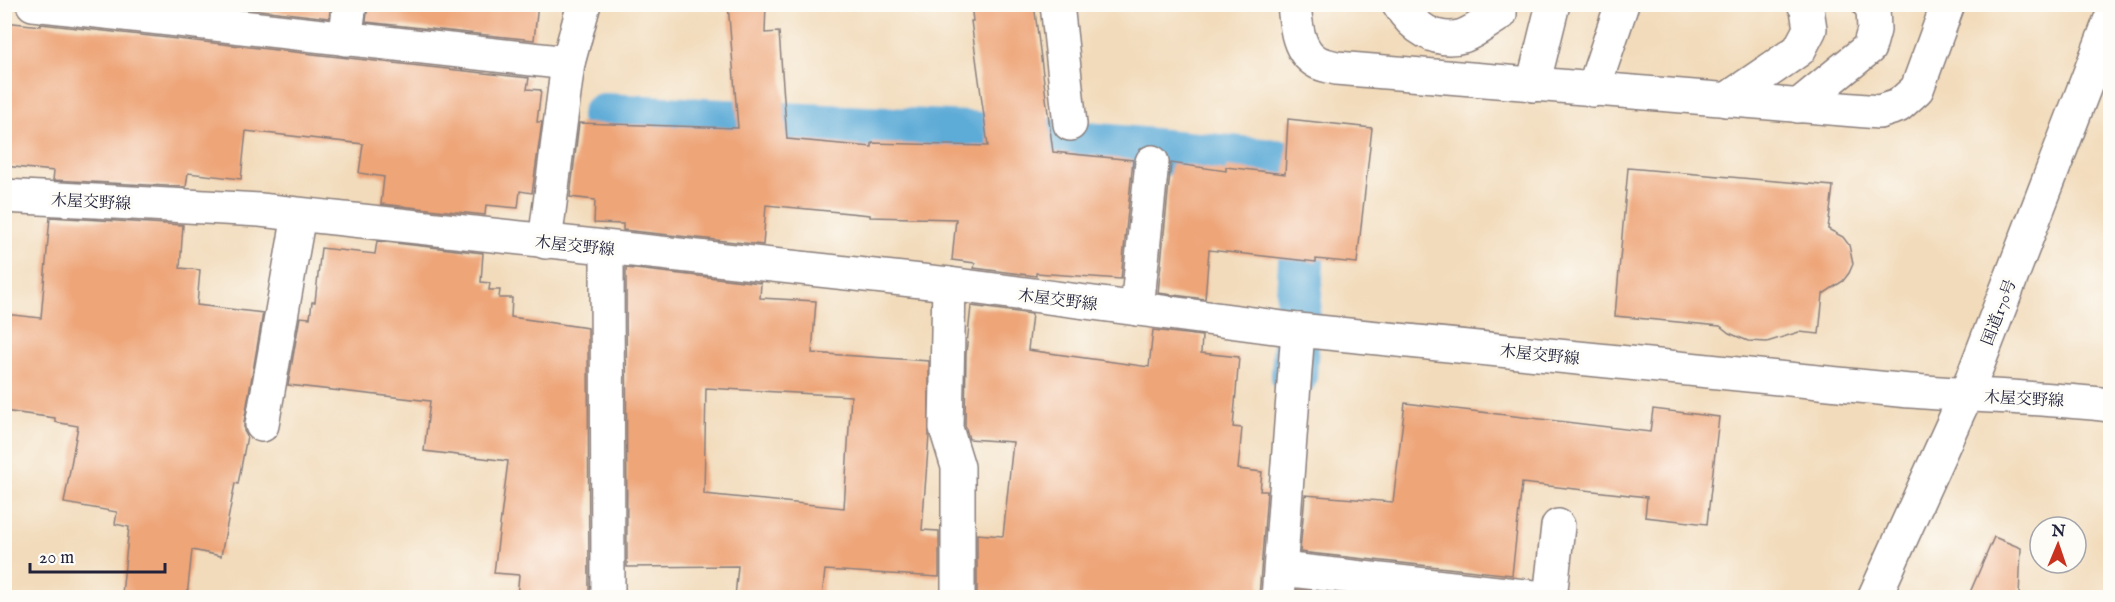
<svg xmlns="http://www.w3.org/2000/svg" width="2115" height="602" viewBox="0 0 2115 602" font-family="'IM FELL English','Noto Serif JP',serif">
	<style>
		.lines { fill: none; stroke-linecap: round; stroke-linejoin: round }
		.canal { stroke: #5dabd7; stroke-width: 46 }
		.building { fill: #eea578; fill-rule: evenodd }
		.minor-casing { stroke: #8a7e7b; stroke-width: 36 }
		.major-casing { stroke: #8a7e7b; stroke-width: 36 }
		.highway-casing { stroke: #8a7e7b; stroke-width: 36 }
		.minor { stroke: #fff; stroke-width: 33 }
		.major { stroke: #fff; stroke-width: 33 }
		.highway { stroke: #fff; stroke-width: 33 }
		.labels { text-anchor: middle; stroke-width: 6; stroke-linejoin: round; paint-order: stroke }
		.street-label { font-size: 16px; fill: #22223b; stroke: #fdfcf7 }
	</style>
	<rect width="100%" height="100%" fill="#fdfcf7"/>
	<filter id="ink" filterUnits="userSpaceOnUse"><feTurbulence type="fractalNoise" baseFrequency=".0167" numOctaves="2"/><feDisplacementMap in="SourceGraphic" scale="12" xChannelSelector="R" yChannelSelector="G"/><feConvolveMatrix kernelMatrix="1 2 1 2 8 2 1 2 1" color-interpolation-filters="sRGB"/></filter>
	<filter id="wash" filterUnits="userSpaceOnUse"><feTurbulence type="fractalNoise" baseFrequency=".008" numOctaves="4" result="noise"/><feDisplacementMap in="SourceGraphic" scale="24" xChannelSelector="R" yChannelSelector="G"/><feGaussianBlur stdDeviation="1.35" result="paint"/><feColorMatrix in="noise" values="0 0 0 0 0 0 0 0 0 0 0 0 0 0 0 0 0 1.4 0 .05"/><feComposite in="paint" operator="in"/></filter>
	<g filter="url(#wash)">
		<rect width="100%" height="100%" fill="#f2dbbb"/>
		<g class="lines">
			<!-- canal -->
			<polyline class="canal" points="604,116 968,134 1307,165 1294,376"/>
		</g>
		<g id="blocks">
			<!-- building -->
			<g class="building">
				<polygon points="209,4 331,4 329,18"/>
				<polygon points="368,4 538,4 534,40 366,22"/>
				<polygon points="728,4 766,4 765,33 779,32 787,139 872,147 872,143 988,146 971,21 973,21 971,4 1034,4 1053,152 1133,160 1121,279 1036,273 1036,276 974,268 975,263 952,260 956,219 870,217 870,215 766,205 763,245 623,230 623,224 594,223 595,200 570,197 579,123 738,128"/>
				<polygon points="4,22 41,26 41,24 529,78 527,89 541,90 537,122 542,122 532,193 520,191 518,208 486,205 485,215 381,204 384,177 359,173 363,144 246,131 241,179 188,173 186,187 53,180 54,171 4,166"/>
				<polygon points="1288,119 1372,128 1357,263 1316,259 1316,262 1209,250 1205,299 1158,293 1171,163 1226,171 1226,167 1285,174"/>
				<polygon points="1628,168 1833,186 1828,229 1843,237 1849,245 1853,264 1849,273 1843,281 1823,294 1819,334 1799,332 1767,342 1748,341 1729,333 1720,326 1615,316"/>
				<polygon points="50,217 183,225 180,268 200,270 197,305 263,313 244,422 244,431 247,436 238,484 235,483 221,556 192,550 187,597 159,597 122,594 129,527 115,524 117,512 64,503 78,426 55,422 55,418 4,411 4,314 41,318"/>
				<polygon points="377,241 483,253 481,282 490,283 489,290 500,290 499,298 512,298 511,317 588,328 589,597 517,597 519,575 494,573 508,461 424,451 430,401 288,385 300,317 310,318 312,302 315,302 321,248 375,254"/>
				<path d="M626,268L761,283L760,298L816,301L812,353L929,361V435L922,530L939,531V577L825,570L822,597H735L738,566L627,567ZM706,388L851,396L844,508L704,494Z"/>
				<polygon points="971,306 1032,314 1028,350 1149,367 1153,330 1202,336 1201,353 1239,357 1233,427 1242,428 1238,469 1262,472 1260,491 1267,491 1259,597 977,597 977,534 1003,536 1013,442 969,439 965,425 966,354"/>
				<polygon points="1405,403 1650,432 1653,409 1719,417 1707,524 1645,517 1647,497 1522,483 1512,575 1300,552 1305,495 1393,502"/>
				<polygon points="1994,537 2021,548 2019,597 1968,597"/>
				<polygon points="1297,590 1368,597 1297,597"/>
			</g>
		</g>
	</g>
	<g filter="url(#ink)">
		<use href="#blocks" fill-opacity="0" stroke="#8a7e7b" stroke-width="1.5"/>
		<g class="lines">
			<defs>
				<g id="minor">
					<polyline points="33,4 568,63"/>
					<polyline points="1057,4 1070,124"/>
					<path d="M1294,4C1296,24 1297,51 1317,62C1322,65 1330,66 1336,68L1879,112L1898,106L1917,89L1948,4"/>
					<path d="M1399,4C1412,27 1436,44 1463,36C1475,32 1488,21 1500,14L1499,4"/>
					<polyline points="345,39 350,4"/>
					<polyline points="1533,85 1553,4"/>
					<polyline points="1593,90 1622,4"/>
					<polyline points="1726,100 1799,50 1810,29 1807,9 1804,4"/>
					<polyline points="1798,106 1869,48 1874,30 1873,8 1869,4"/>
					<polyline points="545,242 568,63 584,4"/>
					<polyline points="607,248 608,598"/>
					<polyline points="949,284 946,428 958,467 958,598"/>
					<polyline points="1137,309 1152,162"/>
					<polyline points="262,425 299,215"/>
					<polyline points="1281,569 1544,598"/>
					<polyline points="1278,598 1298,330"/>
					<polyline points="1550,598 1558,526"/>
				</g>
				<path id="major" d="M4,196L260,210L949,284L1298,330L1899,390C1969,396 2040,397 2110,405"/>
				<polyline id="highway" points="1874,598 1966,395 2110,21"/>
			</defs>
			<!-- minor casing -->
			<use href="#minor" class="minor-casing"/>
			<!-- major casing -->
			<use href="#major" class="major-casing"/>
			<!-- highway casing -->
			<use href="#highway" class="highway-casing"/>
			<!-- minor -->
			<use href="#minor" class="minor"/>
			<!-- major -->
			<use href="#major" class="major"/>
			<!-- highway -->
			<use href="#highway" class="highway"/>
		</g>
	</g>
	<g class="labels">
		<!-- street labels -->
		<g class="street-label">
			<text transform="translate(91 201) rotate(3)" y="6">木屋交野線</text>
			<text transform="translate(575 245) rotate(6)" y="6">木屋交野線</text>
			<text transform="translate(1058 299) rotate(7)" y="6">木屋交野線</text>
			<text transform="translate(1998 312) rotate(-69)" y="6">国道170号</text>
			<text transform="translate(1540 354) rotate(6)" y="6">木屋交野線</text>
			<text transform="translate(2024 398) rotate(3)" y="6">木屋交野線</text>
		</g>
	</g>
	<!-- margin -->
	<rect width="2115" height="602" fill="none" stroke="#fdfcf7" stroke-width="24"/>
	<!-- north arrow -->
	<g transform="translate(2058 545) rotate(2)"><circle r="28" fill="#fdfcf7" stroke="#a5a5ac" stroke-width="1.5"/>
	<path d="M0-4.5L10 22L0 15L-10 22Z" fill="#c8321e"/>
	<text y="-9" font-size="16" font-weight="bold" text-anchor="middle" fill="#22223b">N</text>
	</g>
	<!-- scale -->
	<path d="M30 563v9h135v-9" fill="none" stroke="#22223b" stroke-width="3"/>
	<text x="39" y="563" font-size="18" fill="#22223b" stroke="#fdfcf7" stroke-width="4.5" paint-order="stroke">20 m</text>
</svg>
